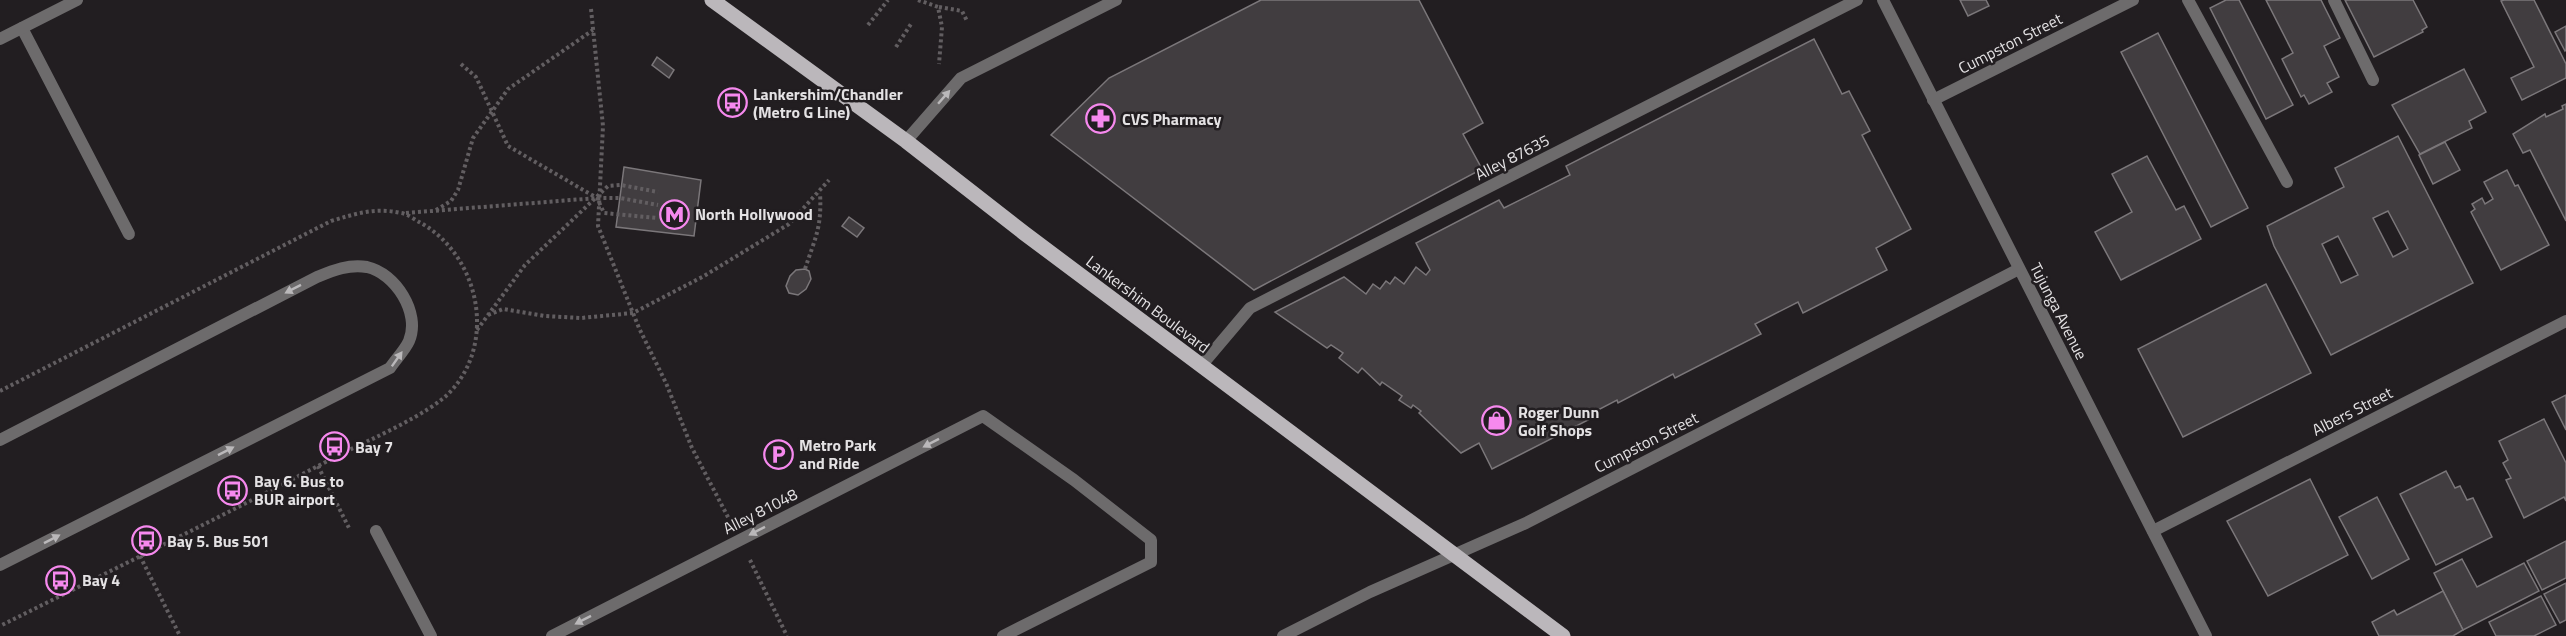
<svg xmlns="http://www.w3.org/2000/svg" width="2566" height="636" viewBox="0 0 2566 636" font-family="'Titillium Web',sans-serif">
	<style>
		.building { fill: #413d40; stroke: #7b777a; stroke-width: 1.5; fill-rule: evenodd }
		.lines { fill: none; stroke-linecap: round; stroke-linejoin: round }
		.path { stroke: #625e61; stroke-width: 4; stroke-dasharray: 3 3; stroke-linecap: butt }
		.service { stroke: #6d6b6c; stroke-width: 12 }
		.minor { stroke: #6d6b6c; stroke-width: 12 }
		.tertiary { stroke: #6d6b6c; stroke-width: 12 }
		.primary { stroke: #bbb7bb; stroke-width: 15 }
		.oneway { fill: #bab8ba }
		.labels { text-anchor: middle; stroke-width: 5; stroke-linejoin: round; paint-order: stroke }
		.street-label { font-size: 16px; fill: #e4e2e4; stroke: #221e21 }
		.poi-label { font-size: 16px; font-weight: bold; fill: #e4e2e4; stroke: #221e21; text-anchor: start }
	</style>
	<rect width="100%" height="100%" fill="#221e21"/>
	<!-- building -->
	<g class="building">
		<polygon points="1261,0 1419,0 1483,123 1463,134 1482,169 1254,290 1051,135 1109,78"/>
		<polygon points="1960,0 1986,0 1989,6 1968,16"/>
		<polygon points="2226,0 2239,0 2293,105 2266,119 2210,8"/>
		<polygon points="2266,0 2321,0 2340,38 2324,46 2339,77 2327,83 2332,92 2309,104 2304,95 2301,97 2282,59 2293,53"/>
		<polygon points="2345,0 2413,0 2427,27 2422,30 2423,32 2374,57"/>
		<polygon points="2504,0 2534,0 2566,64 2566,78 2522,100 2511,78 2534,67 2501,1"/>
		<polygon points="2566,26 2566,50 2565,51 2555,32"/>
		<polygon points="2158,33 2248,208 2211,227 2121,52"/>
		<polygon points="1814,39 1842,94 1849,91 1870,131 1862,135 1911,229 1876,248 1887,270 1803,313 1798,302 1755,324 1761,334 1675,378 1673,374 1618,403 1617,400 1594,412 1596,416 1492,469 1479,443 1461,453 1419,413 1421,411 1413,405 1411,408 1399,400 1402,396 1382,382 1380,385 1362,368 1358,373 1339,358 1343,353 1331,345 1327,348 1275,312 1344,277 1366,294 1373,284 1380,289 1386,281 1390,284 1395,277 1404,284 1416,267 1426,275 1430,270 1416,243 1499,200 1504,208 1570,175 1566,166"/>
		<polygon points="657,57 674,70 669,78 652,65"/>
		<polygon points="2464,69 2486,112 2469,121 2472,128 2420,154 2392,105"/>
		<polygon points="2566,104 2566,221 2530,150 2523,153 2513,134 2545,114 2546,117 2563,109 2562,106"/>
		<path d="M2398,136L2473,283L2331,355L2274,246L2267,226L2344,187L2335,168ZM2388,211L2408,249L2393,257L2373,218ZM2338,236L2358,275L2341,283L2322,244Z"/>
		<polygon points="2445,142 2460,170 2433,184 2419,155"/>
		<polygon points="2147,156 2176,210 2184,206 2201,239 2121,280 2095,232 2132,212 2112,174"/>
		<polygon points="624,167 701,180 694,236 616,227"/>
		<polygon points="2507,170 2515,186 2518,185 2549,245 2501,270 2471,212 2475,209 2472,204 2482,198 2485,204 2493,199 2484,182"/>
		<polygon points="849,217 864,228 857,237 842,226"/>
		<polygon points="805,269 809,271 811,279 806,289 798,295 789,293 786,286 790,276 796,270"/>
		<polygon points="2266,284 2311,373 2183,437 2138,349"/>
		<polygon points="2566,395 2566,430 2552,402"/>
		<polygon points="2544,419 2566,463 2566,501 2564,497 2524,518 2506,480 2511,478 2503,463 2508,460 2499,441"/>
		<polygon points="2446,471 2455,488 2460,486 2467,500 2473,498 2492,537 2436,565 2400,494"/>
		<polygon points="2310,479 2348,555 2268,596 2227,521"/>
		<polygon points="2377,497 2409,559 2372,579 2339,517"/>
		<polygon points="2566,541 2566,578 2542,590 2527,561"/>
		<polygon points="2462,559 2477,587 2524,563 2539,591 2463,630 2434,573"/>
		<polygon points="2566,583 2566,620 2560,623 2544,594"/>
		<polygon points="2443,591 2463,630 2453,636 2379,636 2372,622 2394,610 2397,615"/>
		<polygon points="2541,596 2556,625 2534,636 2496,636 2489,622"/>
	</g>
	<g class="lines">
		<!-- path -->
		<g class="path">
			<polyline points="918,0 938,7 942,27 939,64"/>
			<polyline points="939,7 962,11 967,21"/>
			<polyline points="591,9 603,126 598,226 639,328 666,383 692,448 729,519"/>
			<polyline points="868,25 888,0"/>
			<polyline points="896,47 911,24"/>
			<polyline points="461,64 476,77 508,146 597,198 604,213 657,218"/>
			<polyline points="436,210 451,201 458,190 473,138 508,89 593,30"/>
			<polyline points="406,213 597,198 620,198 658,205"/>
			<path d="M805,269C815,238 822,228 820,193"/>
			<polyline points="488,315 503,309 545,316 581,318 633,313 704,276 789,224 829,180"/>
			<polyline points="477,330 525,265 608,186 621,185 658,192"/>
			<path d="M0,391L331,221C355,214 375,207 401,213C408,214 415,220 421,223C479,256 497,341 451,391C430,414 367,441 337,456C225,515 112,570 0,626"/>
			<polyline points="318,466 350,530"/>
			<polyline points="140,556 180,636"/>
			<polyline points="750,560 787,636"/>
		</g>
		<!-- service -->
		<g class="service">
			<polyline points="2188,0 2287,182"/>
			<polyline points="2334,0 2373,80"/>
			<polyline points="22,28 129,234"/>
			<polyline points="1201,366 1250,308 1857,0"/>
			<path d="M0,440L317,277C334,270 349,264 367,267C395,273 421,313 409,341C405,350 396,359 390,368L0,565"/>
			<polyline points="376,531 431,636"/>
			<polyline points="552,636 983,416 1074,480 1151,540 1151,562 1003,636"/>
		</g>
		<!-- minor -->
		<g class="minor">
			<polyline points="1933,100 2133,0"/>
			<polyline points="2153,531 2566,321"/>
			<polyline points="1283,636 1370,592 1526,523 2019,269"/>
		</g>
		<!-- tertiary -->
		<g class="tertiary">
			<polyline points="1883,0 2206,636"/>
			<polyline points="0,39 77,0"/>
			<polyline points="906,141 961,78 1116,0"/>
		</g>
		<!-- primary -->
		<polyline class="primary" points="712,0 906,141 1024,233 1563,636"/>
	</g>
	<!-- one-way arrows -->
	<defs><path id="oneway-solid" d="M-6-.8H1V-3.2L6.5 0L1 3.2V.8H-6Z" transform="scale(1.5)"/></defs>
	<g class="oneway">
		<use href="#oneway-solid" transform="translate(944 97) rotate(-49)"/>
		<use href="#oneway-solid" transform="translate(293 289) rotate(153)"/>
		<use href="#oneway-solid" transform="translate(397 359) rotate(-55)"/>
		<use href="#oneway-solid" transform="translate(931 443) rotate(153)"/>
		<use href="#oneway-solid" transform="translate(226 451) rotate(-27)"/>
		<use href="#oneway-solid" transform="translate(757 531) rotate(153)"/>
		<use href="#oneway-solid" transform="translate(52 539) rotate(-27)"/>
		<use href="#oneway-solid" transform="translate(583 620) rotate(153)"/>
	</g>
	<!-- icons -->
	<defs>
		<symbol id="bus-ring" viewBox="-11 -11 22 22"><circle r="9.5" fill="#221e21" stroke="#f689ee" stroke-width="1.5"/><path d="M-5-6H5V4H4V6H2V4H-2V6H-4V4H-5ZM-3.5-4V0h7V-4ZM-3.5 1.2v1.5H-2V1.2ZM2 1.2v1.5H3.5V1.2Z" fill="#f689ee"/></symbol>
		<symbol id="pharmacy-ring" viewBox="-11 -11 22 22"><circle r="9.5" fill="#221e21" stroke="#f689ee" stroke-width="1.5"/><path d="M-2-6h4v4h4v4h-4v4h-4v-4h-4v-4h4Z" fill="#f689ee"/></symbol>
		<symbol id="metro-ring" viewBox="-11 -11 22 22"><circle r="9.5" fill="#221e21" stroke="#f689ee" stroke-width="1.5"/><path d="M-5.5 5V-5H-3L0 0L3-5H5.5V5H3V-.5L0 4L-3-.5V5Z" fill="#f689ee"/></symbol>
		<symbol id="shop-ring" viewBox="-11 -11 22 22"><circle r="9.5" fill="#221e21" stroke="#f689ee" stroke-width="1.5"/><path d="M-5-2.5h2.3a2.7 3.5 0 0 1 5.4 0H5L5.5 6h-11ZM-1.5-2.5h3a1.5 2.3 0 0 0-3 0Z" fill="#f689ee"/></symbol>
		<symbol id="parking-ring" viewBox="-11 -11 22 22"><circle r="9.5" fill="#221e21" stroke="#f689ee" stroke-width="1.5"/><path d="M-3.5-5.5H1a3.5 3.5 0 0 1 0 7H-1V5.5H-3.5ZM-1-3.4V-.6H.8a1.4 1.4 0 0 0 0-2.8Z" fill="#f689ee"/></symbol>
	</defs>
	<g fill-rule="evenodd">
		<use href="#bus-ring" x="716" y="86" width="33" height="33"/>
		<use href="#pharmacy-ring" x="1084" y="102" width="33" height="33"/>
		<use href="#metro-ring" x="658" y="198" width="33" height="33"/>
		<use href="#shop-ring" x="1480" y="404" width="33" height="33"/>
		<use href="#bus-ring" x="318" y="430" width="33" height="33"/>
		<use href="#parking-ring" x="762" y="438" width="33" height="33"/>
		<use href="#bus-ring" x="216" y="474" width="33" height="33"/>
		<use href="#bus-ring" x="130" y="524" width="33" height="33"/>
		<use href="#bus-ring" x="44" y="564" width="33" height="33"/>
	</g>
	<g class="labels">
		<!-- street labels -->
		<g class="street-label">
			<text transform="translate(2010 43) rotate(-27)" y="6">Cumpston Street</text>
			<text transform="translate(1512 157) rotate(-27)" y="6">Alley 87635</text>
			<text transform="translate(1148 304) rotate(37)" y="6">Lankershim Boulevard</text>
			<text transform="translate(2059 311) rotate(63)" y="6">Tujunga Avenue</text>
			<text transform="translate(2352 411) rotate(-27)" y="6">Albers Street</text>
			<text transform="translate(1646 442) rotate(-27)" y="6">Cumpston Street</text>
			<text transform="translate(760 511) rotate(-27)" y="6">Alley 81048</text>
		</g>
		<!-- poi labels -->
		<g class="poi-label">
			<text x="753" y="100">Lankershim/Chandler<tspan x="753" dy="18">(Metro G Line)</tspan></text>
			<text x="1122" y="125">CVS Pharmacy</text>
			<text x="695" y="220">North Hollywood</text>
			<text x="1518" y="418">Roger Dunn<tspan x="1518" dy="18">Golf Shops</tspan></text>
			<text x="799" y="451">Metro Park<tspan x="799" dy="18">and Ride</tspan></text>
			<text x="355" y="453">Bay 7</text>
			<text x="254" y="487">Bay 6. Bus to<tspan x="254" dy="18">BUR airport</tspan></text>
			<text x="167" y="547">Bay 5. Bus 501</text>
			<text x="82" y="586">Bay 4</text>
		</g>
	</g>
</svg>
